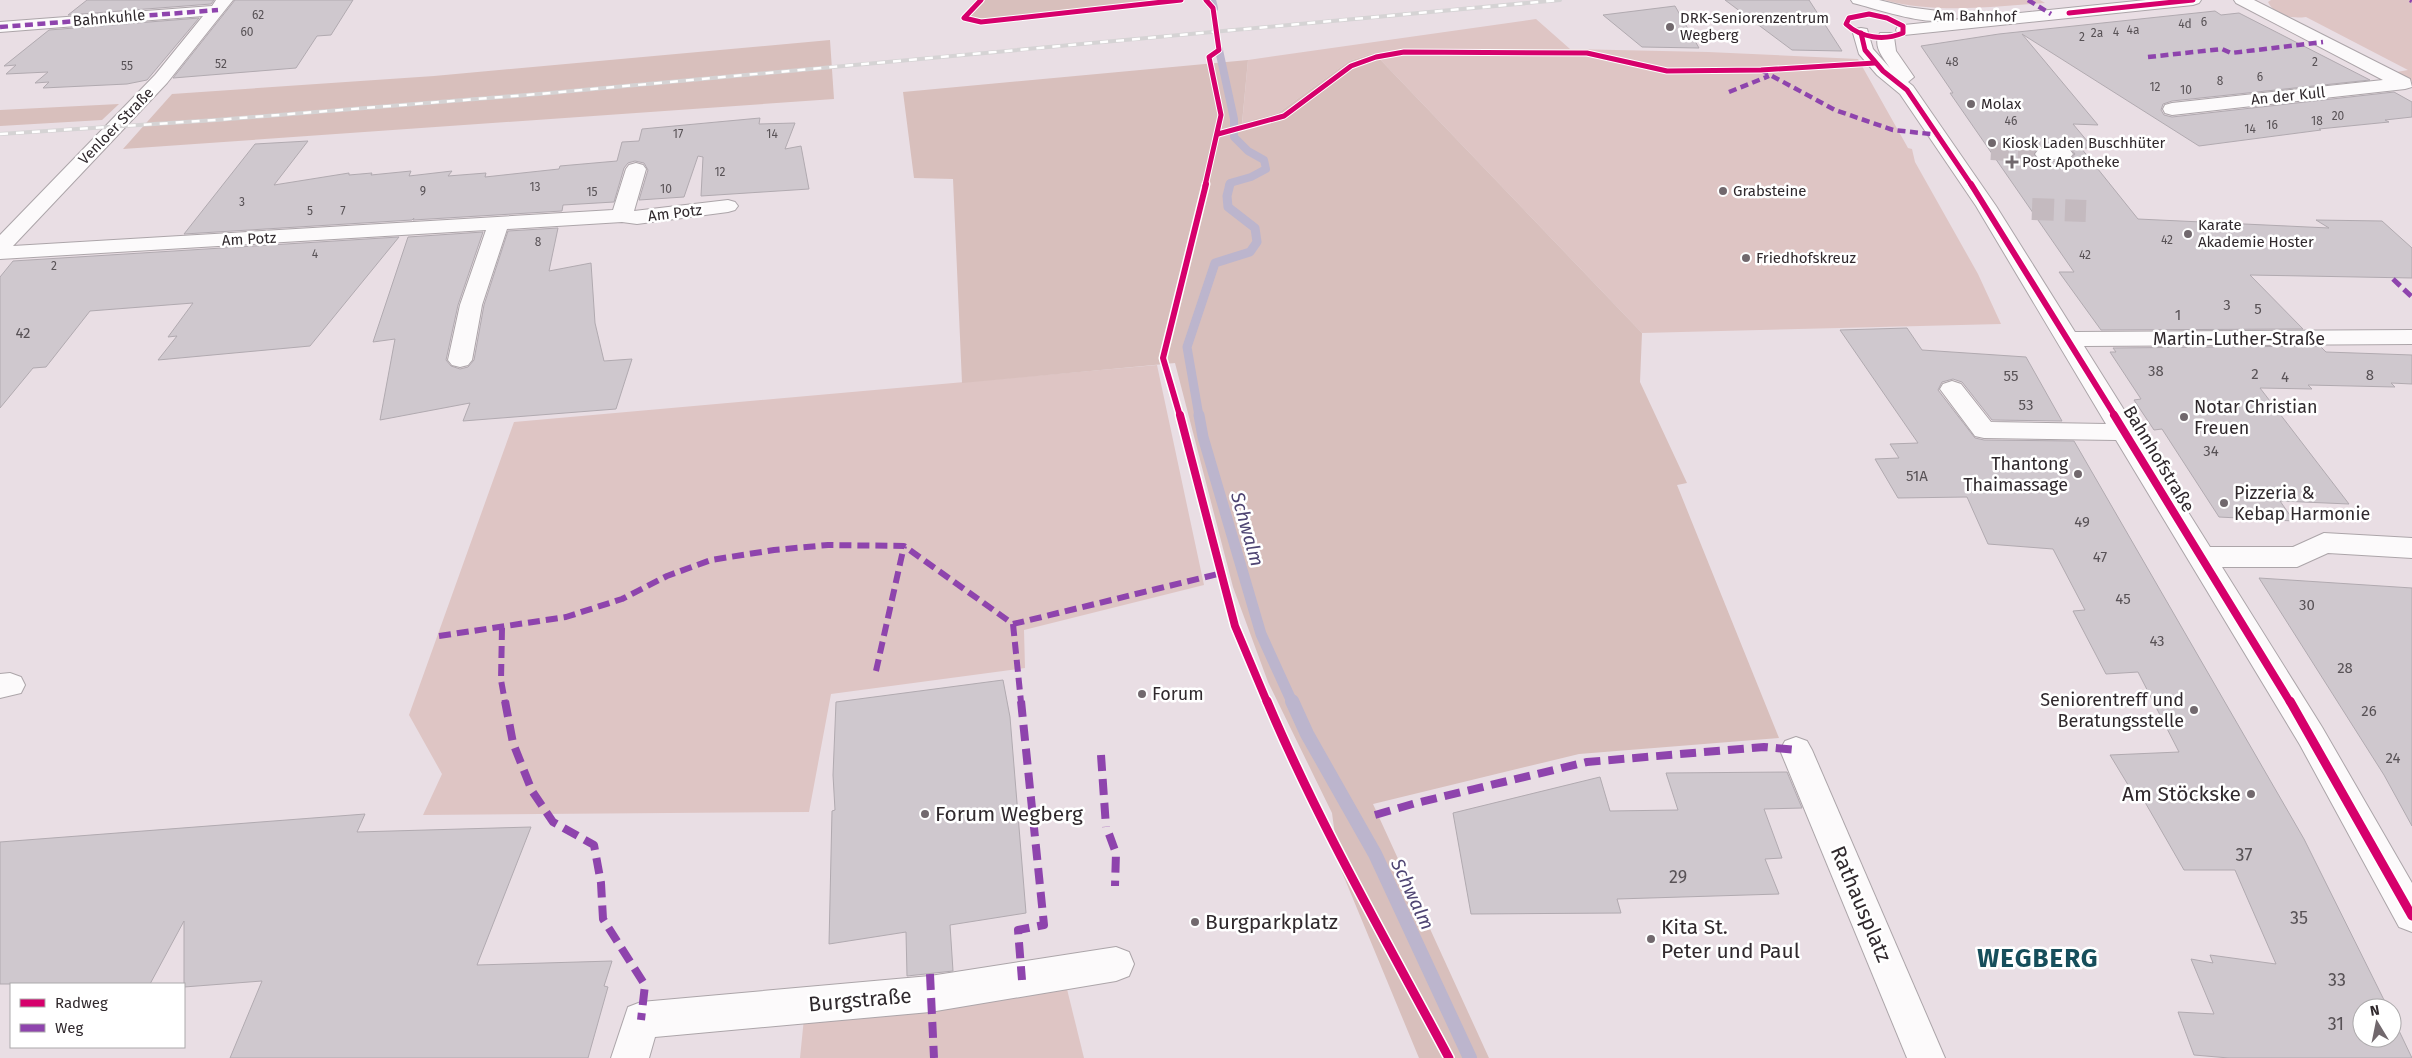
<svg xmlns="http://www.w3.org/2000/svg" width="2412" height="1058" viewBox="0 0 2412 1058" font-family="'Fira Sans',sans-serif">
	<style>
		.green { fill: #dec5c4 }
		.forest { fill: #d8bfbc }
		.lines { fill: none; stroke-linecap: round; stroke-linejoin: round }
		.stream-far3 { stroke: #bcb5cd; stroke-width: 8 }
		.stream-far2 { stroke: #bcb5cd; stroke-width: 9 }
		.stream-far1 { stroke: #bcb5cd; stroke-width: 11 }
		.stream { stroke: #bcb5cd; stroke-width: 14 }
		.building { fill: #cfc8ce; stroke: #b1aab0; fill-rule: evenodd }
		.minor-tunnel-far1 { stroke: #c4babf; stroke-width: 18; stroke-dasharray: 18 9; stroke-linecap: butt }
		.minor-tunnel { stroke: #c4babf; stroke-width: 22; stroke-dasharray: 22 11; stroke-linecap: butt }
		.minor-casing { stroke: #aca5a9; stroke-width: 2 }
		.minor { fill: #fcfafb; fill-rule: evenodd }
		.rail-casing { stroke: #d5d3d4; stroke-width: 4 }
		.rail { stroke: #fff; stroke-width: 2.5; stroke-dasharray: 8; stroke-linecap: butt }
		.quiet-far3 { stroke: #8e44ad; stroke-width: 4.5; stroke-dasharray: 8 4.5; stroke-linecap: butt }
		.quiet-far2 { stroke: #8e44ad; stroke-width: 5; stroke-dasharray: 10 5; stroke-linecap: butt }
		.quiet-far1 { stroke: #8e44ad; stroke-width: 6; stroke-dasharray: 12 6; stroke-linecap: butt }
		.quiet { stroke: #8e44ad; stroke-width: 8; stroke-dasharray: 16 8; stroke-linecap: butt }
		.cycleway-far3-casing { stroke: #fff; stroke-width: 7 }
		.cycleway-far2-casing { stroke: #fff; stroke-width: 9 }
		.cycleway-far1-casing { stroke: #fff; stroke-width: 11 }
		.cycleway-casing { stroke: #fff; stroke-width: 12 }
		.cycleway-far3 { stroke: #d6006c; stroke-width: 5 }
		.cycleway-far2 { stroke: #d6006c; stroke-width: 6 }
		.cycleway-far1 { stroke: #d6006c; stroke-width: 8 }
		.cycleway { stroke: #d6006c; stroke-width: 9 }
		.poi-dot { fill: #71686d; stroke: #fff; stroke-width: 2 }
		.labels { text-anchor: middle; stroke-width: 5; stroke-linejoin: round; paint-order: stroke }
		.far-number-label { font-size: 12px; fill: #585256 }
		.far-street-label { font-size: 15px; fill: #30292d; stroke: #fff }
		.far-poi-label { font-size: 15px; fill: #30292d; stroke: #fff; text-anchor: start }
		.number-label { font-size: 15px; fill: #585256 }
		.street-label { font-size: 18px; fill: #30292d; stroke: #fff }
		.poi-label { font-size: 18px; fill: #30292d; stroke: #fff; text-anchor: start }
		.near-number-label { font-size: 18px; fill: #585256 }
		.water-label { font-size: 19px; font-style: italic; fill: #4f4573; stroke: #fff }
		.near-poi-label { font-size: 21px; fill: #30292d; stroke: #fff; text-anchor: start }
		.near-street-label { font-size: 21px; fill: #30292d; stroke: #fff }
		.near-district-label { font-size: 26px; font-weight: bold; letter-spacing: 1px; fill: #164e5b; stroke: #fff }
	</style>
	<rect width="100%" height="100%" fill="#e9dee4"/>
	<!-- green -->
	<g class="green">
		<path d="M1884,0H2040L2045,3C1991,7 1938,14 1884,0Z"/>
		<path d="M2271,0H2412V81L2397,73V72L2408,70L2306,17C2291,19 2275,16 2268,2Z"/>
		<polygon points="1536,19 1570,49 1708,52 1858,59 1908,148 1912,149 1915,162 1978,274 2001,324 1642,333 1374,53 1349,61 1278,113 1242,124 1248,60"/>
		<polygon points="1157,365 1204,585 1024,630 1025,668 831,694 809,812 423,815 442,774 409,715 514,422"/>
		<polygon points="1066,985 1084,1058 800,1058 804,1018"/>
	</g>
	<!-- forest -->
	<g class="forest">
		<polygon points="985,0 1165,0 983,20 969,16"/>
		<polygon points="830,40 834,99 123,149 172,94 434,76"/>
		<polygon points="1374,53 1642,333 1640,382 1687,483 1677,485 1779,738 1579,754 1373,804 1489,1058 1419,1058 1339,865 1332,813 1268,682 1233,587 1175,363 962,383 953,179 914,178 903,92 1248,60 1242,123 1278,113 1349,61"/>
		<polygon points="119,104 102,120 0,126 0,110"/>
	</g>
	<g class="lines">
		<!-- stream-far3 -->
		<g class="stream-far3">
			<polyline points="1212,0 1214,8"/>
			<polyline points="1219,50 1234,119 1234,137 1248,151 1264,160 1266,169 1251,177 1230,183 1229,186"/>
		</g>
		<!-- stream-far2 -->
		<polyline class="stream-far2" points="1199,416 1187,347 1215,263 1250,252 1257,242 1255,228 1228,207 1227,196 1230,184"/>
		<!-- stream-far1 -->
		<polyline class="stream-far1" points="1199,415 1203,437 1261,634 1292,702"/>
		<!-- stream -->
		<polyline class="stream" points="1292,701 1307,734 1375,854 1470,1058"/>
	</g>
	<!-- building -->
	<g class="building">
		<polygon points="87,0 214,0 211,4 68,15"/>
		<polygon points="235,0 353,0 331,35 317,36 296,68 173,78"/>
		<polygon points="1725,0 1809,0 1842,51 1792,50"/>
		<polygon points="1675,6 1699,48 1642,47 1603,15"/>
		<path d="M2215,11L2221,15L2239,13L2370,80L2172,101L2163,104L2161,110L2164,115L2172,117L2394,92L2412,102V117L2385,120L2389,122L2319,129L2321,130L2199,146L2022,34L2098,125L2073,124L2093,148H2081L2138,219L2329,228L2316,220L2382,221L2412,248V278L2250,275L2303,329L2101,330L2059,272H2074L1950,93H1953L1921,46L1999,34ZM2044,146L2070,148L2075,154L2070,160L2045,162L2037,160L2034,153L2037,148Z"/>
		<polygon points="199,18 147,80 127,84 43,88 49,82 35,83 48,72 6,74 16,65 4,66 49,30"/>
		<polygon points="760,118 759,124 795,123 785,149 801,146 809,189 701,196 703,157 698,156 684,197 639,200 648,170 644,163 635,161 628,163 624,168 614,202 563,205 562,211 413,220 414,218 412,220 184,234 255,144 308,141 274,185 349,173 349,175 372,173 371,175 411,171 409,176 452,171 448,176 486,173 485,177 559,169 560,166 617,161 622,142 639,141 642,129"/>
		<polygon points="558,228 549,271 591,263 595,323 604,361 632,359 616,409 463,421 470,403 380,420 395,339 373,342 408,237 483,232 458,305 446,360 451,366 460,369 468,367 474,360 484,305 508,231"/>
		<polygon points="399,237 310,346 158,360 177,336 168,337 193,303 90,311 46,367 33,368 0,408 0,277 13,261"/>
		<polygon points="1907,328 1922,350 2026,357 2062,421 1992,420 1962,382 1953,379 1942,382 1938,390 1975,438 1984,440 2074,441 2304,839 2388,1008 2362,1008 2362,1038 2392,1038 2392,1016 2412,1058 2229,1058 2194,1055 2178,1012 2214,1014 2191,959 2213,963 2210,955 2276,964 2235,870 2184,870 2142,797 2136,798 2110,755 2179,752 2138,672 2106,674 2073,611 2085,610 2053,549 1988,544 1967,497 1898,498 1875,459 1899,458 1890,444 1918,443 1840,330"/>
		<polygon points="2320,346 2326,352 2412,355 2412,384 2391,383 2395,387 2308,385 2312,389 2260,388 2349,504 2280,501 2294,521 2219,517 2162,429 2154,430 2134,400 2141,399 2110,352 2116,352 2113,348"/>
		<polygon points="2259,578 2412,588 2412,826 2384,775"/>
		<polygon points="1003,680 1010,717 1026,913 950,925 953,971 907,976 906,932 829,944 832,811 835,810 833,775 836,702"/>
		<polygon points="1787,772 1802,808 1764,809 1782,858 1765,859 1779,894 1617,899 1621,913 1471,914 1453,813 1600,777 1610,811 1678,810 1666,773"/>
		<polygon points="365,814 357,832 531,827 477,965 612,961 604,986 608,987 588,1058 230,1058 262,981 184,987 184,921 150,984 0,984 0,842"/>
	</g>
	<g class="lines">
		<!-- minor-tunnel-far1 -->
		<polyline class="minor-tunnel-far1" points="1991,151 2045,154"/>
		<!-- minor-tunnel -->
		<polyline class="minor-tunnel" points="2032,209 2086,211"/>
		<defs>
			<g id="minor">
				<polygon points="216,0 233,0 167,83 13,246 613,210 626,169 629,165 636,163 643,165 646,169 634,211 728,200 735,202 738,206 735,210 728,212 637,224 622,222 507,229 482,305 472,360 468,365 460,367 452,365 448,360 460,305 486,230 0,259 0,235 155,75 203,16 0,32 0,22 212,6"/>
				<path d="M1851,0H1879L1907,7L1946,12L1948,16L1946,20C1923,25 1877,9 1853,3Z"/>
				<polygon points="2146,0 2201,0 2199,3 2193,5 1904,35 1898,34 1896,30 1898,26 1904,25"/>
				<polygon points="2234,0 2254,0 2410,79 2412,87 2405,89 2172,115 2165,113 2163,109 2165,105 2172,103 2383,80 2236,3"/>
				<path d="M1861,28L1867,29L1873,49L1890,68C1883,58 1872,45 1880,33H1892L1894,37L1896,51L1914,77L1908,82L1913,86L1996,206L2075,332L2412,330V344L2084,346L2210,547H2293L2324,533L2412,538V558L2328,553L2297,567H2222L2322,727L2412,883V932L2399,927L2300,745L2116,440L1984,438L1975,436L1940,389L1943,384L1952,381L1961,384L1991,422L2106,424L1976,206L1900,94L1877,75L1859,54L1853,33L1855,29Z"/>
				<polygon points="2045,148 2070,150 2073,154 2070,158 2045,160 2038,158 2035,154 2038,150"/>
				<polygon points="10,673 21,677 25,685 21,693 0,698 0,674"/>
				<polygon points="1796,737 1807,741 1812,750 1945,1058 1907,1058 1780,750 1785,741"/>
				<polygon points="1116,947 1129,952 1134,964 1129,976 1116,981 930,1012 655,1037 649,1058 611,1058 628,1007 641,1002 930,976"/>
			</g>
		</defs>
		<!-- minor casing -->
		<use href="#minor" class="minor-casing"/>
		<!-- minor -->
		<use href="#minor" class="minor"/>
		<defs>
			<polyline id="rail" points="0,134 216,120 539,94 1560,0"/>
		</defs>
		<!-- rail casing -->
		<use href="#rail" class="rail-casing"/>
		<!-- rail -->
		<use href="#rail" class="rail"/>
		<!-- quiet-far3 -->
		<g class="quiet-far3">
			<polyline points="2028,0 2051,14"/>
			<polyline points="2410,0 2412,1"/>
			<polyline points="0,27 218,10"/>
			<polyline points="2148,57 2222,49 2231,53 2323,42"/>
			<polyline points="1761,70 1835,110 1893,130 1940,135"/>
			<polyline points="1729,92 1769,76"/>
		</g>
		<!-- quiet-far2 -->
		<polyline class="quiet-far2" points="2393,279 2412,297"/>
		<!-- quiet-far1 -->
		<g class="quiet-far1">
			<polyline points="1013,624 1021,702"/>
			<polyline points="502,628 501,680 505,702"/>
			<polyline points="439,636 566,617 622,599 667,576 711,560 774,550 828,545 904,546 1013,624 1222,573"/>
			<polyline points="876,671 904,546"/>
		</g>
		<!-- quiet -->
		<g class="quiet">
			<polyline points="505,701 513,743 532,791 553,822 594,845 601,883 603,919 645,985 641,1020"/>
			<polyline points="1021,701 1044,925 1018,930 1022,980"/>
			<polyline points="1101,755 1106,827"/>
			<polyline points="1375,815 1416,803 1587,762 1764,747 1796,750"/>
			<polyline points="1109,834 1116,853 1115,886"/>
			<polyline points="930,974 934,1058"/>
		</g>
		<defs>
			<g id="cycleway-far3">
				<polyline points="981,0 964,18 981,22 1181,0"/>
				<polyline points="2069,13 2193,0"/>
				<path d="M1869,14L1887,18L1903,26V33C1884,41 1861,38 1846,24L1849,18Z"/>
				<polyline points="1861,33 1865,50 1883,71 1907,90 1972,186"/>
				<polyline points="1218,134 1284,116 1351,66 1376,57 1404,52 1587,53 1667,71 1761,70 1875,63"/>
				<polyline points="1205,186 1221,115 1209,57 1219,50 1213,8 1206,0"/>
			</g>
			<g id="cycleway-far2">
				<polyline points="1971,184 2115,416"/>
				<polyline points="1180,416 1163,358 1206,184"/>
			</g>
			<g id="cycleway-far1">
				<polyline points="1180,415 1235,626 1267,702"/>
				<polyline points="2114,415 2290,702"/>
			</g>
			<g id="cycleway">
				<path d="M1267,701C1319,824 1386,940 1449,1058"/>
				<polyline points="2290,701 2412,916"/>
			</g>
		</defs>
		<!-- cycleway-far3 casing -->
		<use href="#cycleway-far3" class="cycleway-far3-casing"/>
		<!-- cycleway-far2 casing -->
		<use href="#cycleway-far2" class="cycleway-far2-casing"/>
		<!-- cycleway-far1 casing -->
		<use href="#cycleway-far1" class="cycleway-far1-casing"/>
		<!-- cycleway casing -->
		<use href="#cycleway" class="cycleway-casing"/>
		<!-- cycleway-far3 -->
		<use href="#cycleway-far3" class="cycleway-far3"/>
		<!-- cycleway-far2 -->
		<use href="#cycleway-far2" class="cycleway-far2"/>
		<!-- cycleway-far1 -->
		<use href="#cycleway-far1" class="cycleway-far1"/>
		<!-- cycleway -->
		<use href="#cycleway" class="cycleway"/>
	</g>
	<!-- markers -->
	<g class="poi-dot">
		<circle cx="1670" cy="27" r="5"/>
		<circle cx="1971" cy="104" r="5"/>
		<circle cx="1992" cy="143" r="5"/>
		<path d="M2009.5 154.5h5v5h5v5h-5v5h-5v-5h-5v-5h5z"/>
		<circle cx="1723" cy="191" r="5"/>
		<circle cx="2188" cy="234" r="5"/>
		<circle cx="1746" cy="258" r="5"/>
		<circle cx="2184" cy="417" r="5"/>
		<circle cx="2078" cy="474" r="5"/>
		<circle cx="2224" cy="503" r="5"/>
		<circle cx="1142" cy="694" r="5"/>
		<circle cx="2194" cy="710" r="5"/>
		<circle cx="2251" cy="794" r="5"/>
		<circle cx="925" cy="814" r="5"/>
		<circle cx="1195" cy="922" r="5"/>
		<circle cx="1651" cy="939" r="5"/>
	</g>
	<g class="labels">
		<!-- far-number labels -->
		<g class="far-number-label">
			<text x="258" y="19">62</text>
			<text x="2204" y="26">6</text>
			<text x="2185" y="28">4d</text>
			<text x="2133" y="34">4a</text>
			<text x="247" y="36">60</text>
			<text x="2116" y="36">4</text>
			<text x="2097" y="37">2a</text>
			<text x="2082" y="41">2</text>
			<text x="1952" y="66">48</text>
			<text x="2315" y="66">2</text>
			<text x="221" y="68">52</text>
			<text x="127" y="70">55</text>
			<text x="2260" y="81">6</text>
			<text x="2220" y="85">8</text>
			<text x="2155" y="91">12</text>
			<text x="2186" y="94">10</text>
			<text x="2338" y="120">20</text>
			<text x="2011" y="125">46</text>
			<text x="2317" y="125">18</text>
			<text x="2272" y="129">16</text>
			<text x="2250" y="133">14</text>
			<text x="678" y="138">17</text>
			<text x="772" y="138">14</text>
			<text x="720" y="176">12</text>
			<text x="535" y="191">13</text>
			<text x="666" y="193">10</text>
			<text x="423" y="195">9</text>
			<text x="592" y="196">15</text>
			<text x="242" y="206">3</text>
			<text x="310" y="215">5</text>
			<text x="343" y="215">7</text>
			<text x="2167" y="244">42</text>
			<text x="538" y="246">8</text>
			<text x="315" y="258">4</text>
			<text x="2085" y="259">42</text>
			<text x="54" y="270">2</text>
		</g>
		<!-- far-street labels -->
		<g class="far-street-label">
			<text transform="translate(1975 16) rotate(1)" y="5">Am Bahnhof</text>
			<text transform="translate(109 18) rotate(-5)" y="5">Bahnkuhle</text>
			<text transform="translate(2288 96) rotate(-6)" y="5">An der Kull</text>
			<text transform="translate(116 126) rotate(-46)" y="5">Venloer Straße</text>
			<text transform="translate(675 213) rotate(-7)" y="5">Am Potz</text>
			<text transform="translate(249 239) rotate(-3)" y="5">Am Potz</text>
		</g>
		<!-- far-poi labels -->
		<g class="far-poi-label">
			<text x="1680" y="23">DRK-Seniorenzentrum<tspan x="1680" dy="17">Wegberg</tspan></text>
			<text x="1981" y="109">Molax</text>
			<text x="2002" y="148">Kiosk Laden Buschhüter</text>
			<text x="2022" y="167">Post Apotheke</text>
			<text x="1733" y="196">Grabsteine</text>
			<text x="2198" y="230">Karate<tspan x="2198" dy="17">Akademie Hoster</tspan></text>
			<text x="1756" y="263">Friedhofskreuz</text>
		</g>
		<!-- number labels -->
		<g class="number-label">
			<text x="2227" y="310">3</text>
			<text x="2258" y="314">5</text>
			<text x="2178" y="320">1</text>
			<text x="23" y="338">42</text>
			<text x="2156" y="376">38</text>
			<text x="2255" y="379">2</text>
			<text x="2370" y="380">8</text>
			<text x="2011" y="381">55</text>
			<text x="2285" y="382">4</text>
			<text x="2026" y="410">53</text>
			<text x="2211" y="456">34</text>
			<text x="1917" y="481">51A</text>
			<text x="2082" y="527">49</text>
			<text x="2100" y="562">47</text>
			<text x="2123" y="604">45</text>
			<text x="2307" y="610">30</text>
			<text x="2157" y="646">43</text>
			<text x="2345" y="673">28</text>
			<text x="2369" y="716">26</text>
			<text x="2393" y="763">24</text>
		</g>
		<!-- street labels -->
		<g class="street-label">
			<text x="2239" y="345">Martin-Luther-Straße</text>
			<text transform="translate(2159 459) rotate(59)" y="6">Bahnhofstraße</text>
		</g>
		<!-- poi labels -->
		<g class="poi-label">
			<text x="2194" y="413">Notar Christian<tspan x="2194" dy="21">Freuen</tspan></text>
			<text x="2068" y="470" text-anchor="end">Thantong<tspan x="2068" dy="21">Thaimassage</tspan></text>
			<text x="2234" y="499">Pizzeria &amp;<tspan x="2234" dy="21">Kebap Harmonie</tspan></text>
			<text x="1152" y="700">Forum</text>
			<text x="2184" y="706" text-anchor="end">Seniorentreff und<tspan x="2184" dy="21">Beratungsstelle</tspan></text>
		</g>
		<!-- near-number labels -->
		<g class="near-number-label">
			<text x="2244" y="861">37</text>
			<text x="1678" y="883">29</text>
			<text x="2299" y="924">35</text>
			<text x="2337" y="986">33</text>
			<text x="2336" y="1030">31</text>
		</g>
		<!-- water labels -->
		<g class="water-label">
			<text transform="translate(1248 529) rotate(74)" y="7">Schwalm</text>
			<text transform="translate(1413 894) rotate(65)" y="7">Schwalm</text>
		</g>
		<!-- near-poi labels -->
		<g class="near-poi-label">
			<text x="2241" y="801" text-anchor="end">Am Stöckske</text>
			<text x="935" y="821">Forum Wegberg</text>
			<text x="1205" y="929">Burgparkplatz</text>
			<text x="1661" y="934">Kita St.<tspan x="1661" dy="24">Peter und Paul</tspan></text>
		</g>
		<!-- near-street labels -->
		<g class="near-street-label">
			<text transform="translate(1861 904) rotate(67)" y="7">Rathausplatz</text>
			<text transform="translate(860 1000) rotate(-5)" y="7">Burgstraße</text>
		</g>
		<!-- near-district labels -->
		<g class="near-district-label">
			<text x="2038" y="967">WEGBERG</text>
		</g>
	</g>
	<!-- legend -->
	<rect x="10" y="983" width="175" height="65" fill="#ffffff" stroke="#aca9ab"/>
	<rect x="20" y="999" width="25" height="8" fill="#d6006c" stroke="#aca9ab"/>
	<text x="55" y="1008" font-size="15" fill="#30292d">Radweg</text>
	<rect x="20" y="1024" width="25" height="8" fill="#8e44ad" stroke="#aca9ab"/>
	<text x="55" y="1033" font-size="15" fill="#30292d">Weg</text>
	<!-- north arrow -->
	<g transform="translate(2377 1023) rotate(350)"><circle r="24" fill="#ffffff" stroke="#aca9ab"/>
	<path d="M0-4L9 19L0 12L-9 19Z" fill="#71686d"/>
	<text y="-8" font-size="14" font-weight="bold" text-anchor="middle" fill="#30292d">N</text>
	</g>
</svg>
